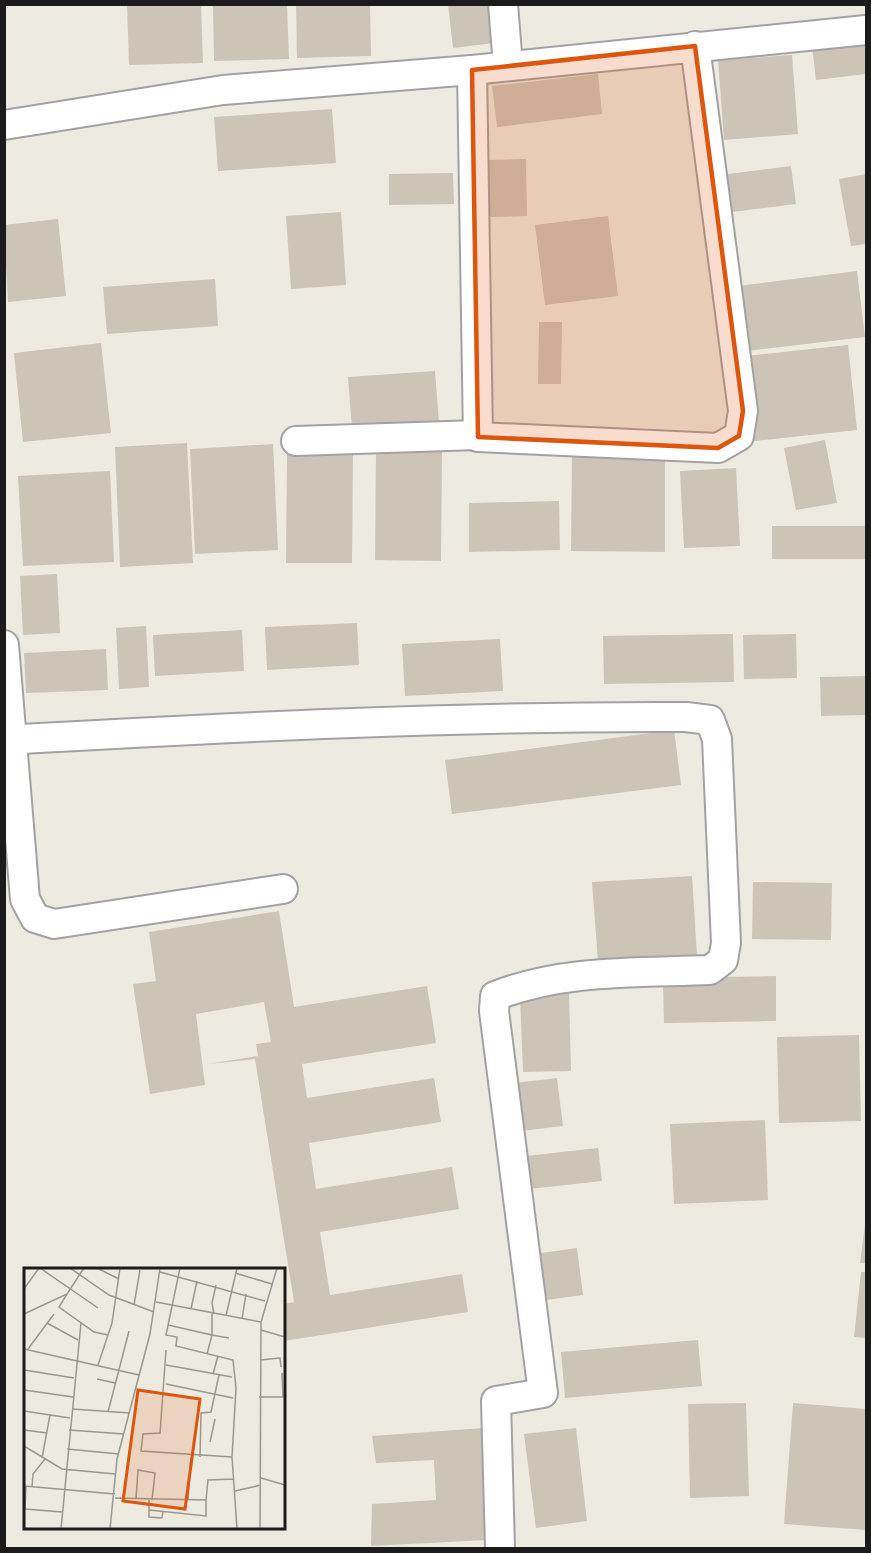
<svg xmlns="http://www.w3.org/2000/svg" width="871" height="1553" viewBox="0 0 871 1553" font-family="'Nunito Sans',sans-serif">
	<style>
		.building { fill: #cdc4b8 }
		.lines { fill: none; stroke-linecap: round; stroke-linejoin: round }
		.minor-casing { stroke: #a2a2a2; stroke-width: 32 }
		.minor { stroke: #fff; stroke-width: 28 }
		.marked { fill: #de560d; fill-opacity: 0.2; stroke: #de560d; stroke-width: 4.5; stroke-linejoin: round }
		.inset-road { fill: none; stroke: #999791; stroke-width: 1.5 }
		.view { fill: #de560d; fill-opacity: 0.15; stroke: #de560d; stroke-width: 3 }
		.inset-edge { fill: none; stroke: #1b1b1b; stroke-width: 3 }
	</style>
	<rect width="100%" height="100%" fill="#edeadf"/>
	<!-- building -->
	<g class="building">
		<polygon points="127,4 201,4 203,63 129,65"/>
		<polygon points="213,4 287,4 289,59 214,61"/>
		<polygon points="296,4 370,4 371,56 297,58"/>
		<polygon points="448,4 497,4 502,42 453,48"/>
		<polygon points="866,40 866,74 816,80 812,46"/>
		<polygon points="792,55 798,134 724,140 718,60"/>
		<polygon points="598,74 602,114 497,127 492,86"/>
		<polygon points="332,109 336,163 218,171 214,117"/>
		<polygon points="526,159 527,216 487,217 486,160"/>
		<polygon points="791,166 796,204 732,212 727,174"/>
		<polygon points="453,173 454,204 389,205 389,174"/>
		<polygon points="866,174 866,244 851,246 839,179"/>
		<polygon points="341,212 346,285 291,289 286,216"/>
		<polygon points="608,216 618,296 545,305 535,225"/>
		<polygon points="58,219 66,296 8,302 4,225"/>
		<polygon points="857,271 865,337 747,351 739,286"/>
		<polygon points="215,279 218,326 107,334 103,287"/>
		<polygon points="539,322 562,322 561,384 538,384"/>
		<polygon points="101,343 111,433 23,442 14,353"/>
		<polygon points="848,345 857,430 754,441 745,356"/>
		<polygon points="435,371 439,423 352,429 348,377"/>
		<polygon points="825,440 837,503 796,510 784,448"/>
		<polygon points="187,443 193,563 120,567 115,447"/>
		<polygon points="273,444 278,550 195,554 190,449"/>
		<polygon points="376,451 442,452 441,561 375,560"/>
		<polygon points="287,454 353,454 352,563 286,563"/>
		<polygon points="572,456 665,456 665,552 571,551"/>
		<polygon points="736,468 740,546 684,548 680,471"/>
		<polygon points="110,471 114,562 23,566 18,476"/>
		<polygon points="559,501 560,550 469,552 469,503"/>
		<rect x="772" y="526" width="94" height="33"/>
		<polygon points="57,574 60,633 23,635 20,576"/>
		<polygon points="357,623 359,665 267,670 265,627"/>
		<polygon points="146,626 149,687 119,689 116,628"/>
		<polygon points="242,630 244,671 155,676 153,635"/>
		<polygon points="733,634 734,682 604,684 603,636"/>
		<polygon points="796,634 797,678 744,679 743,635"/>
		<polygon points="500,639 503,691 405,696 402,644"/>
		<polygon points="106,649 108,690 26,693 24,653"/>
		<polygon points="866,676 866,715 821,716 820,677"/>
		<polygon points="674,730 681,785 452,814 445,760"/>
		<polygon points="692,876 697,956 598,962 592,882"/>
		<polygon points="753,882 832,883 831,940 752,939"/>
		<polygon points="279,911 294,1007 427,986 436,1043 302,1064 307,1098 434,1078 441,1122 309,1143 316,1189 452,1167 459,1209 320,1232 330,1295 462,1274 468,1312 284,1341 284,1304 294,1302 255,1059 208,1064 258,1056 256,1044 271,1042 264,1002 196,1014 205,1085 150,1094 133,984 156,981 149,932"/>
		<polygon points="776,976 776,1021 664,1023 663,978"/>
		<polygon points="569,994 571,1071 523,1072 520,996"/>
		<polygon points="859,1035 861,1121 779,1123 777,1037"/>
		<polygon points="557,1078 563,1126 521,1131 515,1083"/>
		<polygon points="765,1120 768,1200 674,1204 670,1124"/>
		<polygon points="598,1148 602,1181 529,1189 526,1156"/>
		<polygon points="865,1224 866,1224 866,1263 860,1263"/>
		<polygon points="577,1248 583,1295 546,1300 541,1253"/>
		<polygon points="861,1272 866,1272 866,1338 854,1337"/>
		<polygon points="698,1340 702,1386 565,1398 561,1352"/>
		<polygon points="746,1403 749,1496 690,1498 688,1404"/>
		<polygon points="793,1403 866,1409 866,1530 784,1524"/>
		<polygon points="484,1428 487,1540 371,1546 372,1504 436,1500 434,1460 376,1463 372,1436"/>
		<polygon points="576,1428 587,1521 536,1528 524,1434"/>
	</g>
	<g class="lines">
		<defs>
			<g id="minor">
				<polyline points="503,4 508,66"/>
				<polyline points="472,70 478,437 718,448 739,436 743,411 695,46"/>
				<polyline points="4,125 223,90 472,70 866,30"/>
				<polyline points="296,441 478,435"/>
				<polyline points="4,645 25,899 35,918 54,924 283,889"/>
				<path d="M4,740C232,727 459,716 686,717L710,720L717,739L726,943L723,960L710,970C637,973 564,969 495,996L494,1011L543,1393L496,1401L500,1548"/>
			</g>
		</defs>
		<!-- minor casing -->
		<use href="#minor" class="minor-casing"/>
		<!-- minor -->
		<use href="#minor" class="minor"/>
	</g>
	<!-- marked area -->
	<path class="marked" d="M695,46L743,411L739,436L718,448L478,437L472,70Z"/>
	<!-- overview -->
	<g transform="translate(24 1268)">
		<rect width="261" height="261" fill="#edeadf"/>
		<path class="inset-road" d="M16,0L74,40M46,0L85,27L130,44M73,0L95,11M156,0L142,67L153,69L152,78L209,92L212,120L208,189L213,261M136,4L241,33M211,5L248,16M0,21L15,0M43,26L35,39L70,64L84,67M132,34L237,54M110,37L116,2M167,41L173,13M0,46L43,26L60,0M190,46L188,35L192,17M202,48L213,0M218,51L222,26M23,55L54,72M144,57L188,67V45M237,62L261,69M0,81L115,107M4,81L30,46M142,82L136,165L119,166L117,183L208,189M183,86L188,67L205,70M236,92L256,90L257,99M74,97L88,55L96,0M142,97L208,109M0,102L50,110M258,105L259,129M189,106L194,88M73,111L91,115M142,116L209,130M0,122L49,129M235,129H261M48,141L106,145M0,143L46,150M84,144L105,63M0,162L23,165M45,162L100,166M186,174L191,151M0,178L38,201L91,206M43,181L95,186M176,189L177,145L187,144L195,107M18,190L26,147M237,210L261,217M0,218L91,226M2,218L1,241L38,244M8,219L9,206L21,191M211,223L237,217M91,230L182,232L184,212L210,211M112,231L114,202L131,205L128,232M125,232V249L138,250L139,243M164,232L167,189M125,242L182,248V232M37,261L57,55M86,261L93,191L126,66L136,0M236,261L237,54L253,0"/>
		<path class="view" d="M114,122L176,131L161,241L99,233Z"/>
		<rect width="261" height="261" class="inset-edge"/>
	</g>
	<!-- border -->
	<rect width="871" height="1553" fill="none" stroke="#1b1b1b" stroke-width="12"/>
</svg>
